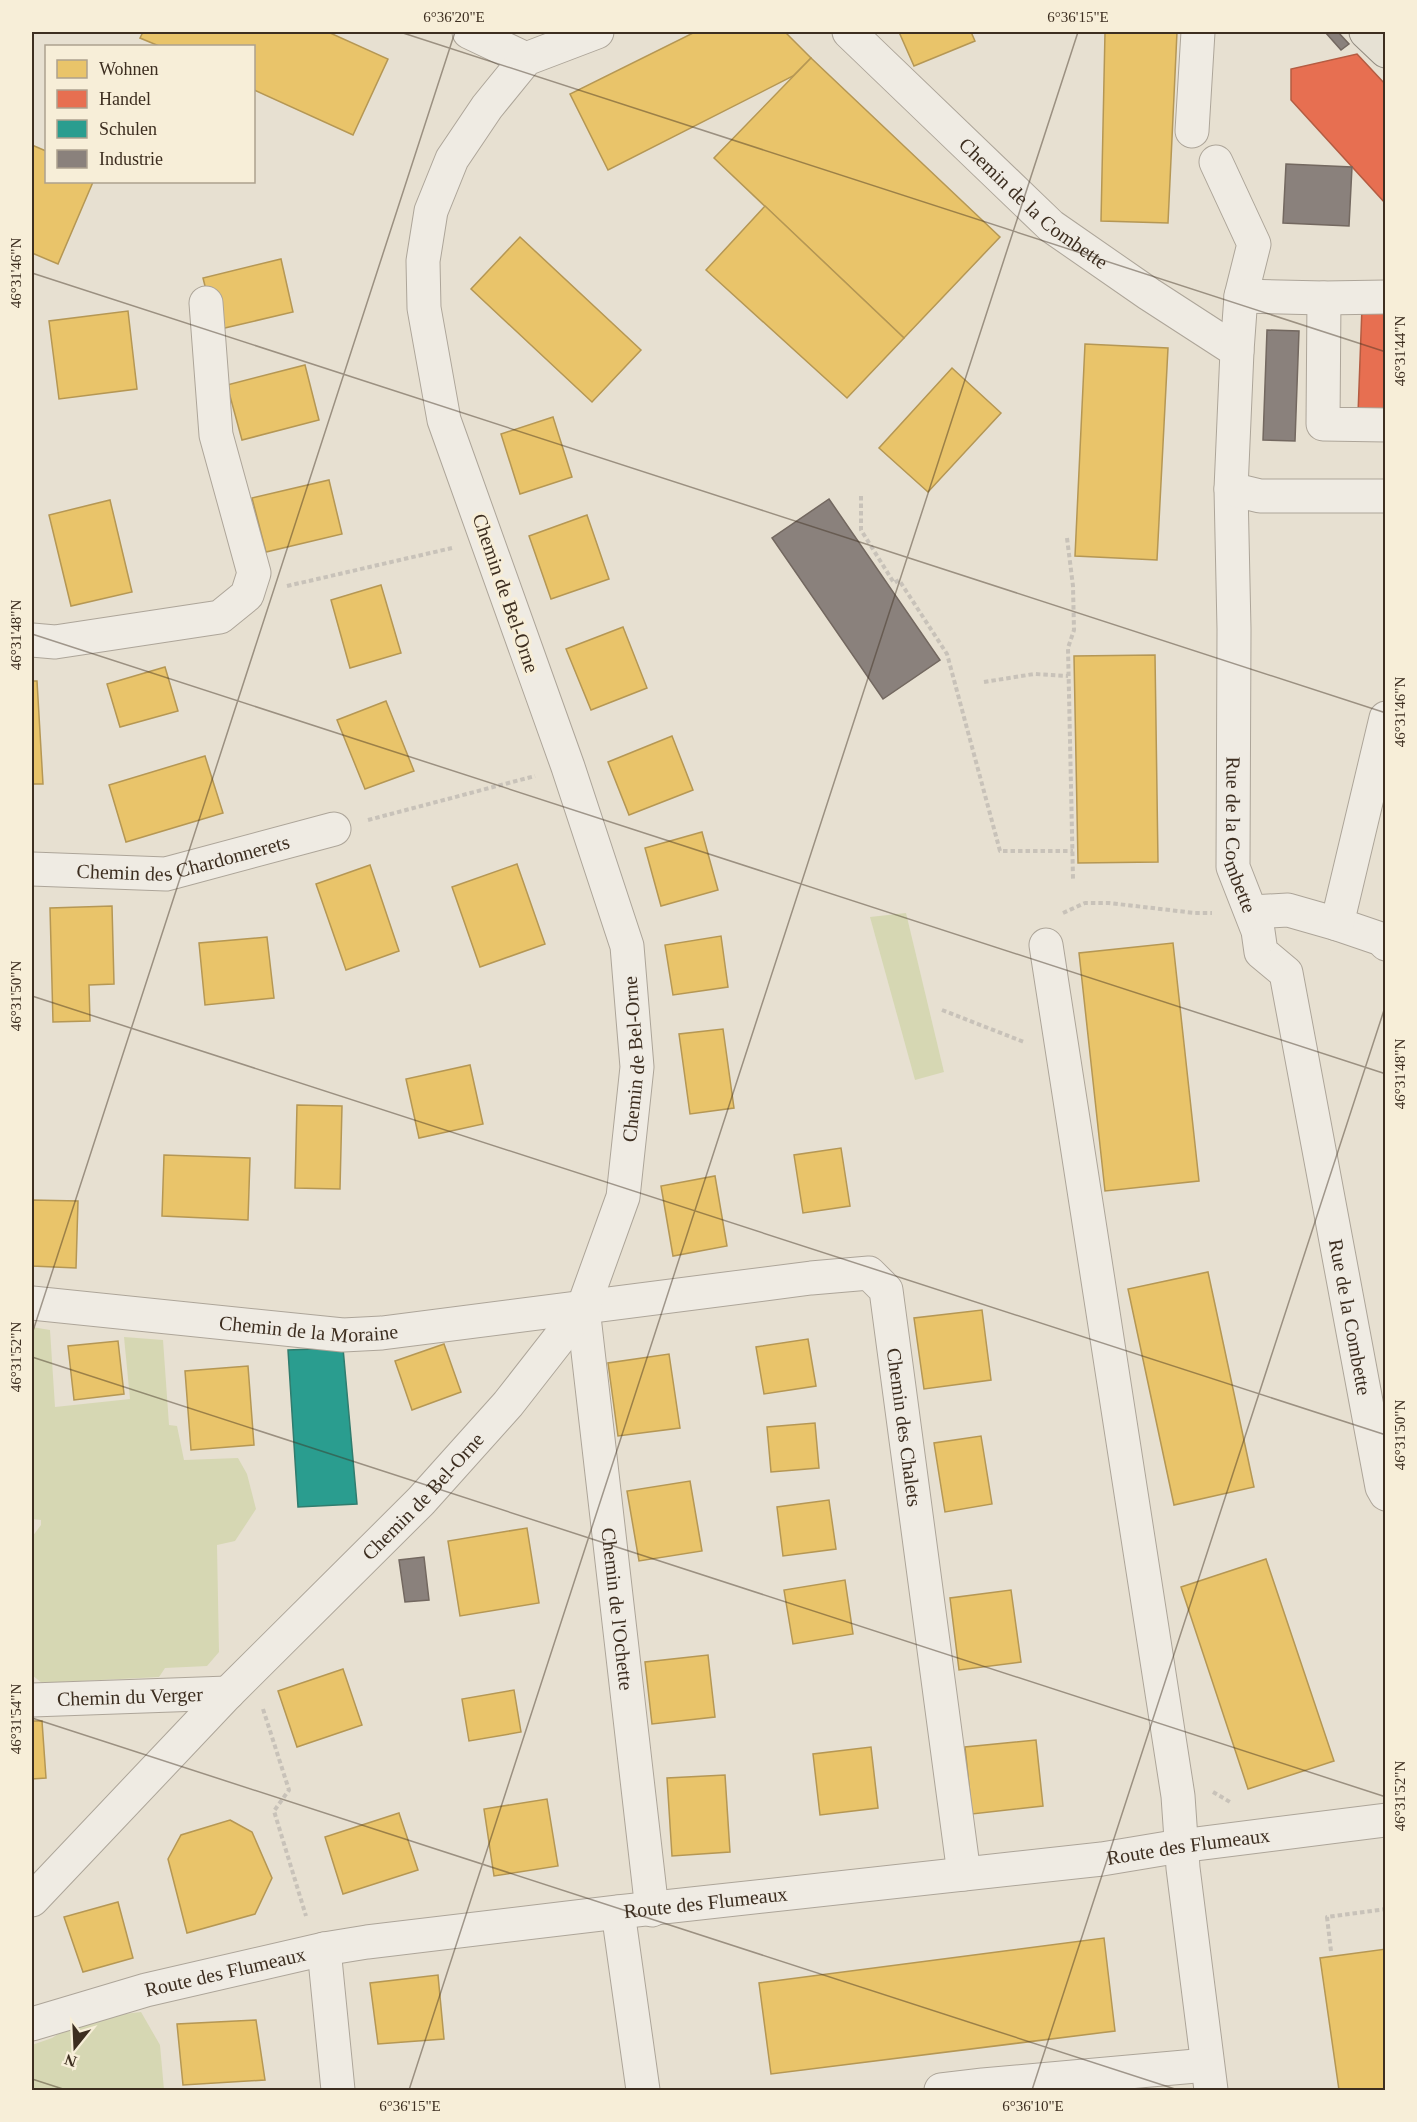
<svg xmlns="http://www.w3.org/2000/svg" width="1417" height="2122" viewBox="0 0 1417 2122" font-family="Georgia,serif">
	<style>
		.green { fill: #d6d7b3 }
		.homes { fill: #e9c46a; stroke: #b59754; stroke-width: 1.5 }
		.shops { fill: #e76f51; stroke: #b45c42; stroke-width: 1.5 }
		.schools { fill: #2a9d8f; stroke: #307c6e; stroke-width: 1.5 }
		.industry { fill: #8a817c; stroke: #736860; stroke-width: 1.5 }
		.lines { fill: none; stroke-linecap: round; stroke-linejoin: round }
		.minor-casing { stroke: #ada599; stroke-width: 35 }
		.major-casing { stroke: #928b80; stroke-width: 35 }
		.path { stroke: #c8c2b9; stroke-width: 4; stroke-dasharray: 4.5 3; stroke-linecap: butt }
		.minor { stroke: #efebe3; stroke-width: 33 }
		.major { stroke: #e6e1d4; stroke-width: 33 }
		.ticks { fill: none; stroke: #3d2e20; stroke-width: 1.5; stroke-opacity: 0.45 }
		.labels { text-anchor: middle; stroke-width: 6; stroke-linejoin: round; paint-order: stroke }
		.street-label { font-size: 20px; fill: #3d2e20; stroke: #f7eed8 }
		.neatline { fill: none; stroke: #3d2e20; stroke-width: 2 }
		.ticks-label { font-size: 15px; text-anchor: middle; fill: #3d2e20 }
	</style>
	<rect width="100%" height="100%" fill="#e7e0d1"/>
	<!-- green -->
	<g class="green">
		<polygon points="906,913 944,1072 915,1080 870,917"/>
		<polygon points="32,1327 50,1330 55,1407 130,1399 124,1337 163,1340 169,1425 177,1426 184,1460 238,1458 247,1474 256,1509 235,1541 217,1545 219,1652 207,1666 165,1668 159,1677 42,1683 32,1675 32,1537 41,1525 41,1520 32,1519"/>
		<polygon points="141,2012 160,2045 164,2090 32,2090 32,2045 52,2038 82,2019"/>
	</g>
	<!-- homes -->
	<g class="homes">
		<polygon points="143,32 328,32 388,59 353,135 254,90 254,46 159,46 140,38"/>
		<polygon points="695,32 785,32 811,58 793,76 608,170 570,94"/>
		<polygon points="899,32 971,32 975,41 914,66"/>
		<polygon points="1105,32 1177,32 1168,223 1101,221"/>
		<polygon points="811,58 1000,237 904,338 714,158"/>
		<polygon points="32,145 46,151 46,182 93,182 58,264 32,253"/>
		<polygon points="765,206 904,338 847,398 706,270"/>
		<polygon points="520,237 641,350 592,402 471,289"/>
		<polygon points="281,259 293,312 216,330 203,278"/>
		<polygon points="128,311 137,389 59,399 49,321"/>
		<polygon points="1085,344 1168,348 1157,560 1075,556"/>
		<polygon points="305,365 319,420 242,440 227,385"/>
		<polygon points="952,368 1001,413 928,492 879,448"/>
		<polygon points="553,417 572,477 520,494 501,434"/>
		<polygon points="329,480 342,534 266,552 252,498"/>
		<polygon points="110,500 132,592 71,606 49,515"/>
		<polygon points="587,515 609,579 551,599 529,536"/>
		<polygon points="381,585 401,653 350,668 331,600"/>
		<polygon points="623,627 647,688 591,710 566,649"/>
		<polygon points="1155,655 1158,862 1078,863 1074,656"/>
		<polygon points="165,667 178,711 120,727 107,684"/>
		<polygon points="32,681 37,681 43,784 32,784"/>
		<polygon points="386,701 414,771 365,789 337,720"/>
		<polygon points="672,736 693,790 629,815 608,762"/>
		<polygon points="205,756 223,813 126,842 109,785"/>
		<polygon points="702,832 718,890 661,906 645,848"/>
		<polygon points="517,864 545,944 480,967 452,887"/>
		<polygon points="370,865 399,951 346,970 316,884"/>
		<polygon points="112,906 114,984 89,985 90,1021 53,1022 50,908"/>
		<polygon points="721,936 728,987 673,995 665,945"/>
		<polygon points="267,937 274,998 205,1005 199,943"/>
		<polygon points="1173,943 1199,1181 1105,1191 1079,953"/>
		<polygon points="723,1029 734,1108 690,1114 679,1034"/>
		<polygon points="470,1065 483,1124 419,1138 406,1079"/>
		<polygon points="297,1105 342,1106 340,1189 295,1188"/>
		<polygon points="841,1148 850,1206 803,1213 794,1155"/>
		<polygon points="164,1155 250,1158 248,1220 162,1216"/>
		<polygon points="715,1176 727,1246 673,1256 661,1186"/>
		<polygon points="32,1200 78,1201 76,1268 32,1266"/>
		<polygon points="1208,1272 1254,1487 1174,1505 1128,1289"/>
		<polygon points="982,1310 991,1380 924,1389 914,1318"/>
		<polygon points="808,1339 816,1386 764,1394 756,1347"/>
		<polygon points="118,1341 124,1394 74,1400 68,1346"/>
		<polygon points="444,1344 461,1392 412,1410 395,1361"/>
		<polygon points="669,1354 680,1428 618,1436 608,1363"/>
		<polygon points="248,1366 254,1445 191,1450 185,1371"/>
		<polygon points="815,1423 819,1468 771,1472 767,1427"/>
		<polygon points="981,1436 992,1504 945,1512 934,1443"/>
		<polygon points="690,1481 702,1551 639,1561 627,1491"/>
		<polygon points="829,1500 836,1549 783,1556 777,1507"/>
		<polygon points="527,1528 539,1603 460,1616 448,1541"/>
		<polygon points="1266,1559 1334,1761 1248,1789 1181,1587"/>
		<polygon points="845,1580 853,1634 793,1644 784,1590"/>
		<polygon points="1011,1590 1021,1662 959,1670 950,1598"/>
		<polygon points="708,1655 715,1717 652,1724 645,1662"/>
		<polygon points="343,1669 362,1725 297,1747 278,1691"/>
		<polygon points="514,1690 521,1732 469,1741 462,1699"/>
		<polygon points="32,1721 42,1721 46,1778 32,1779"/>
		<polygon points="1036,1740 1043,1806 972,1814 965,1747"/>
		<polygon points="871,1747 878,1808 820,1815 813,1754"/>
		<polygon points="725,1775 730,1852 672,1856 667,1778"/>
		<polygon points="547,1799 558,1866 494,1876 484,1809"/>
		<polygon points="399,1813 418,1870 343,1894 325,1837"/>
		<polygon points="230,1820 252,1832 272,1878 255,1914 187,1933 168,1859 181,1835"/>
		<polygon points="118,1902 133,1958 83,1972 64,1917"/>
		<polygon points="1104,1938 1115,2031 771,2074 759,1983"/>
		<polygon points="1386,1949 1386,2090 1339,2090 1320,1958"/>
		<polygon points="438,1975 444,2039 378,2044 370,1983"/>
		<polygon points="256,2020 265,2080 183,2085 177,2024"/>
	</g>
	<!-- shops -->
	<g class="shops">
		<polygon points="1357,54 1386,85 1386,204 1291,100 1291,69"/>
		<polygon points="1386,306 1386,415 1358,414 1362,307"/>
	</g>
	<!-- schools -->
	<polygon class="schools" points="343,1348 357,1504 298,1507 288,1350"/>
	<!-- industry -->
	<g class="industry">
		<polygon points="1325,32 1338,32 1349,44 1341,50"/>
		<polygon points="1286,164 1352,167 1349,226 1283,223"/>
		<polygon points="1267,330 1299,331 1295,441 1263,440"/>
		<polygon points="829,499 940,660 883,699 772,538"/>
		<polygon points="424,1557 429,1600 405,1602 399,1560"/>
	</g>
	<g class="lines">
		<defs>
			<g id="minor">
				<polyline points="469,32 526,59"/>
				<path id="s1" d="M849,32L1051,226L1149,294L1237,351"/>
				<polyline points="1192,131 1198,32"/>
				<path id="s2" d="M1216,162L1254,244L1241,296L1237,351L1231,489L1234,629L1233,867L1258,931L1261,952L1286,973L1382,1487L1386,1494"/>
				<polyline points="1241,296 1324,298"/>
				<polyline points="1386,297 1324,298 1323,424 1386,425"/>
				<polyline points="1231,489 1260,496 1386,496"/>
				<polyline points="32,640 55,642 220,617 247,595 254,573 216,435 206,303"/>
				<path id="s3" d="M32,869L166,874L334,829"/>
				<polyline points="1252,912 1288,910 1337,924 1381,939 1386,944"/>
				<polyline points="1337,924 1386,718"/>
				<polyline points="1046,945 1178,1796 1183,1868 1211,2090"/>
				<path id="s4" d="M32,1303L343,1335L382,1333L811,1278L869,1273L886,1290L964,1874"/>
				<path id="s5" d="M583,1308L652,1910"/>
				<path id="s6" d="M32,1700L228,1693"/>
				<path id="s7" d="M32,1900L228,1693L421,1501L508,1404L583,1308L623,1197L637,1067L627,946L568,767L444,420L424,308L423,261L431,211L452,159L487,107L526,59L597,32"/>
				<polyline points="618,1912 643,2090"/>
				<polyline points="324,1949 338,2090"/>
				<path id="s8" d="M32,2024L146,1990L324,1949L367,1942L618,1912L1102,1859L1180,1846L1386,1820"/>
				<polyline points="941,2090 983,2085 1207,2065"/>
			</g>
			<polyline id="major" points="1366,32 1386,51"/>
		</defs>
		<!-- minor casing -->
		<use href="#minor" class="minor-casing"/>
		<!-- major casing -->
		<use href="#major" class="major-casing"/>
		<!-- path -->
		<g class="path">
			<polyline points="861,496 861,530 894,583 899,580 947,654 1000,851 1073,851"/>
			<polyline points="1067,538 1073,586 1074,630 1068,648 1073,879"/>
			<polyline points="287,586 452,548"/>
			<polyline points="984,682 1034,674 1068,676"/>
			<polyline points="368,820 535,776"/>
			<polyline points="1063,913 1085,903 1109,903 1195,913 1212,913"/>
			<polyline points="942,1010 1024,1042"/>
			<polyline points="263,1709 289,1790 274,1811 306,1916"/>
			<polyline points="1213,1792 1230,1802"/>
			<polyline points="1331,1951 1327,1917 1386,1909"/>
		</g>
		<!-- minor -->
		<use href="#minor" class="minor"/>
		<!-- major -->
		<use href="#major" class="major"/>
	</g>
	<!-- ticks -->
	<path class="ticks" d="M400,32L1386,352M32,273L1386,713M32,634L1386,1074M32,996L1386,1435M32,1334L455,32M32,1357L1386,1797M32,1718L1178,2090M32,2079L66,2090M409,2090L1078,32M1032,2090L1386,1004"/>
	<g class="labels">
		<!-- street labels -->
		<g class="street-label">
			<text dy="7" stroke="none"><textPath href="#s1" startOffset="252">Chemin de la Combette</textPath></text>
			<text transform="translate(506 593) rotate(71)" y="7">Chemin de Bel-Orne</text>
			<text dy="7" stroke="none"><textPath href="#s2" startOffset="684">Rue de la Combette</textPath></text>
			<text dy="7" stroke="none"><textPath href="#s3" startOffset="153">Chemin des Chardonnerets</textPath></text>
			<text dy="7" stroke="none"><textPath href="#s7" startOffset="1066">Chemin de Bel-Orne</textPath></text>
			<text dy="7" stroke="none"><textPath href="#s2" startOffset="1188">Rue de la Combette</textPath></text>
			<text dy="7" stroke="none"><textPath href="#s4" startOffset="278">Chemin de la Moraine</textPath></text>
			<text dy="7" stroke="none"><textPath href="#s4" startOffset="1005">Chemin des Chalets</textPath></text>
			<text dy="7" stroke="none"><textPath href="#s7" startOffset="562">Chemin de Bel-Orne</textPath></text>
			<text dy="7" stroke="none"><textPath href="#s5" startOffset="303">Chemin de l'Ochette</textPath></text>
			<text dy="7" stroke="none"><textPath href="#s6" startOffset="98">Chemin du Verger</textPath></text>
			<text dy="7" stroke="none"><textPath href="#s8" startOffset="1172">Route des Flumeaux</textPath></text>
			<text dy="7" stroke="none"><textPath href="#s8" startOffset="686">Route des Flumeaux</textPath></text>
			<text dy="7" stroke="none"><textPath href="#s8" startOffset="200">Route des Flumeaux</textPath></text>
		</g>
	</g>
	<!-- border -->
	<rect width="1417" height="2122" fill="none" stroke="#f7eed8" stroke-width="66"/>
	<!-- legend -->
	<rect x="45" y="45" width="210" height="138" fill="#f7eed8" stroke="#ada18e" stroke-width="1.5"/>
	<rect x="57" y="60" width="30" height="18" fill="#e9c46a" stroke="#ada18e" stroke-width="1.5"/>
	<text x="99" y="75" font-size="18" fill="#3d2e20">Wohnen</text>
	<rect x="57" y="90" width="30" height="18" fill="#e76f51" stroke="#ada18e" stroke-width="1.5"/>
	<text x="99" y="105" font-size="18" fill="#3d2e20">Handel</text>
	<rect x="57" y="120" width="30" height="18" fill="#2a9d8f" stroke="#ada18e" stroke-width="1.5"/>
	<text x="99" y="135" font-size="18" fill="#3d2e20">Schulen</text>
	<rect x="57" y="150" width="30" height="18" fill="#8a817c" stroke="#ada18e" stroke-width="1.5"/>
	<text x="99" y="165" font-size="18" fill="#3d2e20">Industrie</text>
	<!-- north arrow -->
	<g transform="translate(75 2047) rotate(198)" stroke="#f7eed8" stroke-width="4.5" paint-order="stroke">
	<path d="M0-4.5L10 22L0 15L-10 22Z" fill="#3d2e20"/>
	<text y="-9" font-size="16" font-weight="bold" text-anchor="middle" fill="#3d2e20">N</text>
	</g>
	<rect x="33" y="33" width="1351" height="2056" class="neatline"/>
	<g class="ticks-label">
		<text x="454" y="22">6°36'20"E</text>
		<text x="1078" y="22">6°36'15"E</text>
		<text transform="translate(16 273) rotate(-90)" y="5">46°31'46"N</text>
		<text transform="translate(1400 351) rotate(-90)" y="5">46°31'44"N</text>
		<text transform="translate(16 635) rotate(-90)" y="5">46°31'48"N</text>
		<text transform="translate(1400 712) rotate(-90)" y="5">46°31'46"N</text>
		<text transform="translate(16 996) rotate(-90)" y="5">46°31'50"N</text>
		<text transform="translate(1400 1074) rotate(-90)" y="5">46°31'48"N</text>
		<text transform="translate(16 1357) rotate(-90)" y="5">46°31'52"N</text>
		<text transform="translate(1400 1435) rotate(-90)" y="5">46°31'50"N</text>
		<text transform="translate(16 1719) rotate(-90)" y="5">46°31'54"N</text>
		<text transform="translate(1400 1796) rotate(-90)" y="5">46°31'52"N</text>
		<text x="410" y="2111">6°36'15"E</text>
		<text x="1033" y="2111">6°36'10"E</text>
	</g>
</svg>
